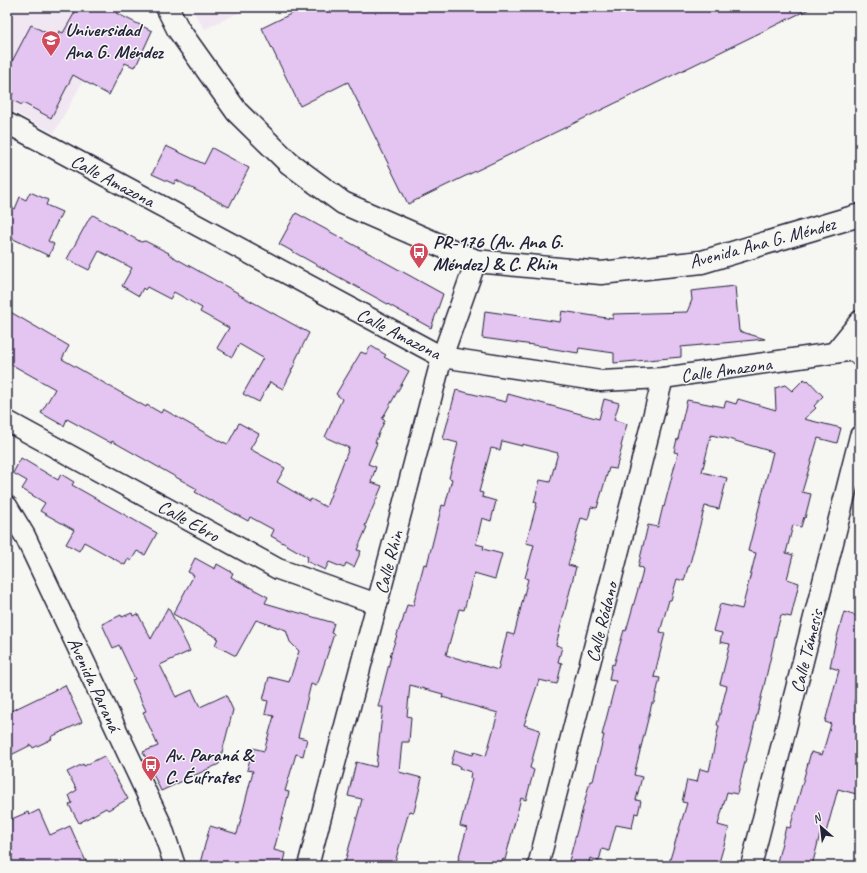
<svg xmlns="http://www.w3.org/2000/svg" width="867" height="873" viewBox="0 0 867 873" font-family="Caveat,sans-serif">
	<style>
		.built { fill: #f1e7f2 }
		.building { fill: #e4c4f1; stroke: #22223b; fill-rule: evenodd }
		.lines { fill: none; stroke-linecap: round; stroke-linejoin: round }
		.street-casing { stroke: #22223b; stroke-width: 23 }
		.secondary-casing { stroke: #22223b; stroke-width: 25 }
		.street { stroke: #f6f6f2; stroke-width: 20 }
		.secondary { stroke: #f6f6f2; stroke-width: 22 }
		.labels { text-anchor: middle; stroke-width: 3; stroke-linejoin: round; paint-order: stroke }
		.poi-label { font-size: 19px; font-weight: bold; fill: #22223b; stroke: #f6f6f2; text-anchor: start }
		.street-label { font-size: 19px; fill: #22223b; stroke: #f6f6f2 }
	</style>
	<rect width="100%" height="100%" fill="#f6f6f2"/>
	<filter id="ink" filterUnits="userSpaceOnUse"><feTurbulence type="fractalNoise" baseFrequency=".025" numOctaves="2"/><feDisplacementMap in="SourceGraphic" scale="8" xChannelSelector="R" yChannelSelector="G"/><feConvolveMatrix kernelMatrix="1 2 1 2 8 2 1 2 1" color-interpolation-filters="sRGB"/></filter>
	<g filter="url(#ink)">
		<!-- built -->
		<g class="built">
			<polygon points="7,7 124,7 54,133 7,108"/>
			<polygon points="191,7 250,7 205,29 197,18"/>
		</g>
		<!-- building -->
		<g class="building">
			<polygon points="78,7 119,7 116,13 152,31 136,66 135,65 134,67 125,63 109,95 73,75 51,118 23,103 22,105 10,99 13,93 7,90 7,71 31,25 56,38 59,31 63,33"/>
			<polygon points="305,7 813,7 408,204 348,82 300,106 262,28"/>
			<polygon points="166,146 204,164 212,148 249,168 229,207 176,180 174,184 152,174"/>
			<polygon points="30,192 48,200 46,205 62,212 48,241 54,244 49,256 7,236 7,216 11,207 15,209 20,197 26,200"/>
			<polygon points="296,213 443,294 431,328 279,244"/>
			<polygon points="93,215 141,242 145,241 169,253 168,254 238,293 238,294 309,333 295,361 296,362 291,371 292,371 283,389 270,382 259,402 243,394 263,358 239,344 232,357 217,348 229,328 200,312 202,308 174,292 170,299 147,287 145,290 143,288 139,296 122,286 132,268 99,251 89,270 67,259 90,217"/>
			<polygon points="735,286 739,331 765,339 681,347 681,357 614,363 614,353 579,348 578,353 548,348 548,347 482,338 485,311 560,322 562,311 613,319 613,314 687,312 692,300 691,291"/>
			<polygon points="7,310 69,346 62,359 146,407 147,405 161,413 163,409 223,443 223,442 228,444 239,423 259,434 250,449 285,468 277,482 310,501 311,499 326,507 349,448 325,437 342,399 336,394 361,352 366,354 371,346 386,355 384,357 409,371 382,419 385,420 375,442 377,443 368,464 376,467 371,482 382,486 365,526 367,527 357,550 361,551 354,567 346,563 344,568 329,562 325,570 306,561 308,557 271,536 274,530 250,517 248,521 195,492 197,489 112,441 111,443 67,419 64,426 41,413 55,389 7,362"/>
			<polygon points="804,379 807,381 808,380 823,396 814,406 816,408 804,419 841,428 837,443 818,438 802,492 811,494 805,518 804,517 801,527 793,525 786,553 793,555 787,579 799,583 791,617 781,615 776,634 764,686 737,794 727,792 718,825 729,828 718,866 668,866 687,803 682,802 687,780 697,782 700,769 709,771 719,726 717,725 727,686 720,684 730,644 720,642 722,633 713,631 720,604 742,609 756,553 748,551 773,452 725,438 711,435 702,472 727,478 719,509 705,506 689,567 688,567 684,581 677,579 671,600 669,600 660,632 665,633 654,677 660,678 654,703 652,703 634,775 642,777 636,800 641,801 638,814 635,813 632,828 616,825 609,851 602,849 599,861 590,858 588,866 569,861 590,781 593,781 604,735 602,735 616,681 609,680 612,664 614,665 624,630 626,631 642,575 643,568 638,567 648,525 658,527 663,506 664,507 678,453 674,452 677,439 678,439 687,400 724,407 726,401 736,404 738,399 776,410 775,388 785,385 792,391"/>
			<path d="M456,390L506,402L508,394L599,419L604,399L619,403L614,420L627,424L621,446L622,447L616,469L609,468L597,508L591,507L588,520L581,518L568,565L576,567L556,645L562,647L558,662L562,663L557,684L539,680L524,725L540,730L530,768L534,770L526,800L521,798L505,860L503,859L501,866H468L469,863L458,860L467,828L460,826L472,779L470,778L471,772L459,768L460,766L451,764L455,750L473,755L474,752L486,756L498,713L442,697L443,694L410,685L407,716L411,717L409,742H402L399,772L422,778L414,812L409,811L394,866H344L362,799L348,796L356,762L376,767L383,707H378L391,656H390L401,623H402L407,605L413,606L424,564L427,565L442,505L445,506L452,479L449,478L458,443L443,439ZM502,441L522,446V444L558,453L550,482L540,480L534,502L537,503L526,543L534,545L525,578L528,579L514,635L507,633L498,670L446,655L459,609L464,610L474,573L495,579L502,554L483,549L484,546L476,544L482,518L491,521L496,501L482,497L483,493L479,492L491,448L500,450Z"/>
			<polygon points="21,458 58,480 61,474 74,482 72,485 157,533 145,555 137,551 131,561 128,559 125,565 84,542 79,551 66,544 74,530 40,511 45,503 22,489 27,481 13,473"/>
			<polygon points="195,558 215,569 217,564 233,573 231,577 268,597 265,603 334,623 331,633 334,634 319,680 316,686 311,684 298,737 307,739 303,756 296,754 285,791 289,792 274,850 285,853 282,866 210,866 200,863 210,826 237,834 253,771 247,770 253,748 264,751 274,716 265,714 268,701 263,700 269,677 289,682 299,651 290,642 286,630 256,620 236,656 215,645 218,638 173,614 194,575 188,572"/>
			<polygon points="168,607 190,651 160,665 176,697 192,690 200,707 226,695 233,710 219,764 161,791 143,752 158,746 143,712 146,711 132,680 135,679 119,645 113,648 102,624 121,615 122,617 132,613 133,616 138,614 151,639"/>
			<polygon points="844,612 860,617 860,681 854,703 860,704 860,762 856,778 860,780 860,795 838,789 825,836 820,834 812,866 776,866 786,827 790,828 811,752 822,755 831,724 825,722 839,670 830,667 835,644"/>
			<polygon points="65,685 82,722 51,737 52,739 33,748 31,745 7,757 7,713"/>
			<polygon points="104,756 128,799 108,810 106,808 79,823 69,805 72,803 69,795 77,790 67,772 83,764 84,766"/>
			<polygon points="39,810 50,835 70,826 88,866 7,866 7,821 28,812 29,815"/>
		</g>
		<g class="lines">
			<defs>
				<g id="street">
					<polyline points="7,123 442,357 601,381 663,378 854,350 860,356"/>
					<polyline points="834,353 860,321"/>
					<polyline points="7,421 278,569 377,604"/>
					<polyline points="7,506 25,536 161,824 175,866"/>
					<polyline points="308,866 442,357 476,261"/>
					<polyline points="538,866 663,378"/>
					<polyline points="751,866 860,436"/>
				</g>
				<polyline id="secondary" points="167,7 178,29 237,112 289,163 343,203 476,261 601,273 702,262 860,215"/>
			</defs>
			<!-- street casing -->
			<use href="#street" class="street-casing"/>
			<!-- secondary casing -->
			<use href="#secondary" class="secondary-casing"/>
			<!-- street -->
			<use href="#street" class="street"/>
			<!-- secondary -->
			<use href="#secondary" class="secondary"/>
		</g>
	</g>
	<!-- icons -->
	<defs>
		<symbol id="university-pin" viewBox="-11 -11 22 30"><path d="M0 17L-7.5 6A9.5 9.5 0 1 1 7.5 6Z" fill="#d1495b" stroke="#f6f6f2"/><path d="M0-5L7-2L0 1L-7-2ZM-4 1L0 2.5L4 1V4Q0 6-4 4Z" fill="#fff"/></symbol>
		<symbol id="bus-pin" viewBox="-11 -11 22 30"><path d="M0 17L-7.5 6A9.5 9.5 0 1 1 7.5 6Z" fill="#d1495b" stroke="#f6f6f2"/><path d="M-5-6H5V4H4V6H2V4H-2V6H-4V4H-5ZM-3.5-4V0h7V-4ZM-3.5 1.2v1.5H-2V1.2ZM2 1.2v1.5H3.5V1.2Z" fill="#fff"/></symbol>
	</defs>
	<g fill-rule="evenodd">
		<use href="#university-pin" x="40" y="29" width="22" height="30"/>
		<use href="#bus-pin" x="408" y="241" width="22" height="30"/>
		<use href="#bus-pin" x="140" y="754" width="22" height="30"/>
	</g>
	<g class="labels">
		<!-- poi labels -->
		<g class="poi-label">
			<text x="65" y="36">Universidad<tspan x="65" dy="22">Ana G. Méndez</tspan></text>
			<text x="433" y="248">PR-176 (Av. Ana G.<tspan x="433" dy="22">Méndez) &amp; C. Rhin</tspan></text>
			<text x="165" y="761">Av. Paraná &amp;<tspan x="165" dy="22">C. Éufrates</tspan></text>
		</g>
		<!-- street labels -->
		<g class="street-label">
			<text transform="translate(113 180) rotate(28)" y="7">Calle Amazona</text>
			<text transform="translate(762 242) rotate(-15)" y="7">Avenida Ana G. Méndez</text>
			<text transform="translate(399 333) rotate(27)" y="7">Calle Amazona</text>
			<text transform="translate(726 369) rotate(-8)" y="7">Calle Amazona</text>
			<text transform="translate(189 520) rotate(29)" y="7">Calle Ebro</text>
			<text transform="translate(388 562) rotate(-75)" y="7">Calle Rhin</text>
			<text transform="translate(601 622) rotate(-76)" y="7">Calle Ródano</text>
			<text transform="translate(806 651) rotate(-76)" y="7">Calle Támesis</text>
			<text transform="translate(95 684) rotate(65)" y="7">Avenida Paraná</text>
		</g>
	</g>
	<!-- margin -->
	<rect width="867" height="873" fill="none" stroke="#f6f6f2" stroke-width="24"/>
	<rect x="12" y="12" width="843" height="849" fill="none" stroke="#22223b" stroke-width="1.5" filter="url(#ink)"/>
	<!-- north arrow -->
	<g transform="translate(821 827) rotate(332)" stroke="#f6f6f2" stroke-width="3" paint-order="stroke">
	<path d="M0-3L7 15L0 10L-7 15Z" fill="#22223b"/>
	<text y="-6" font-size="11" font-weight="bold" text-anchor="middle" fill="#22223b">N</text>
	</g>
</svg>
